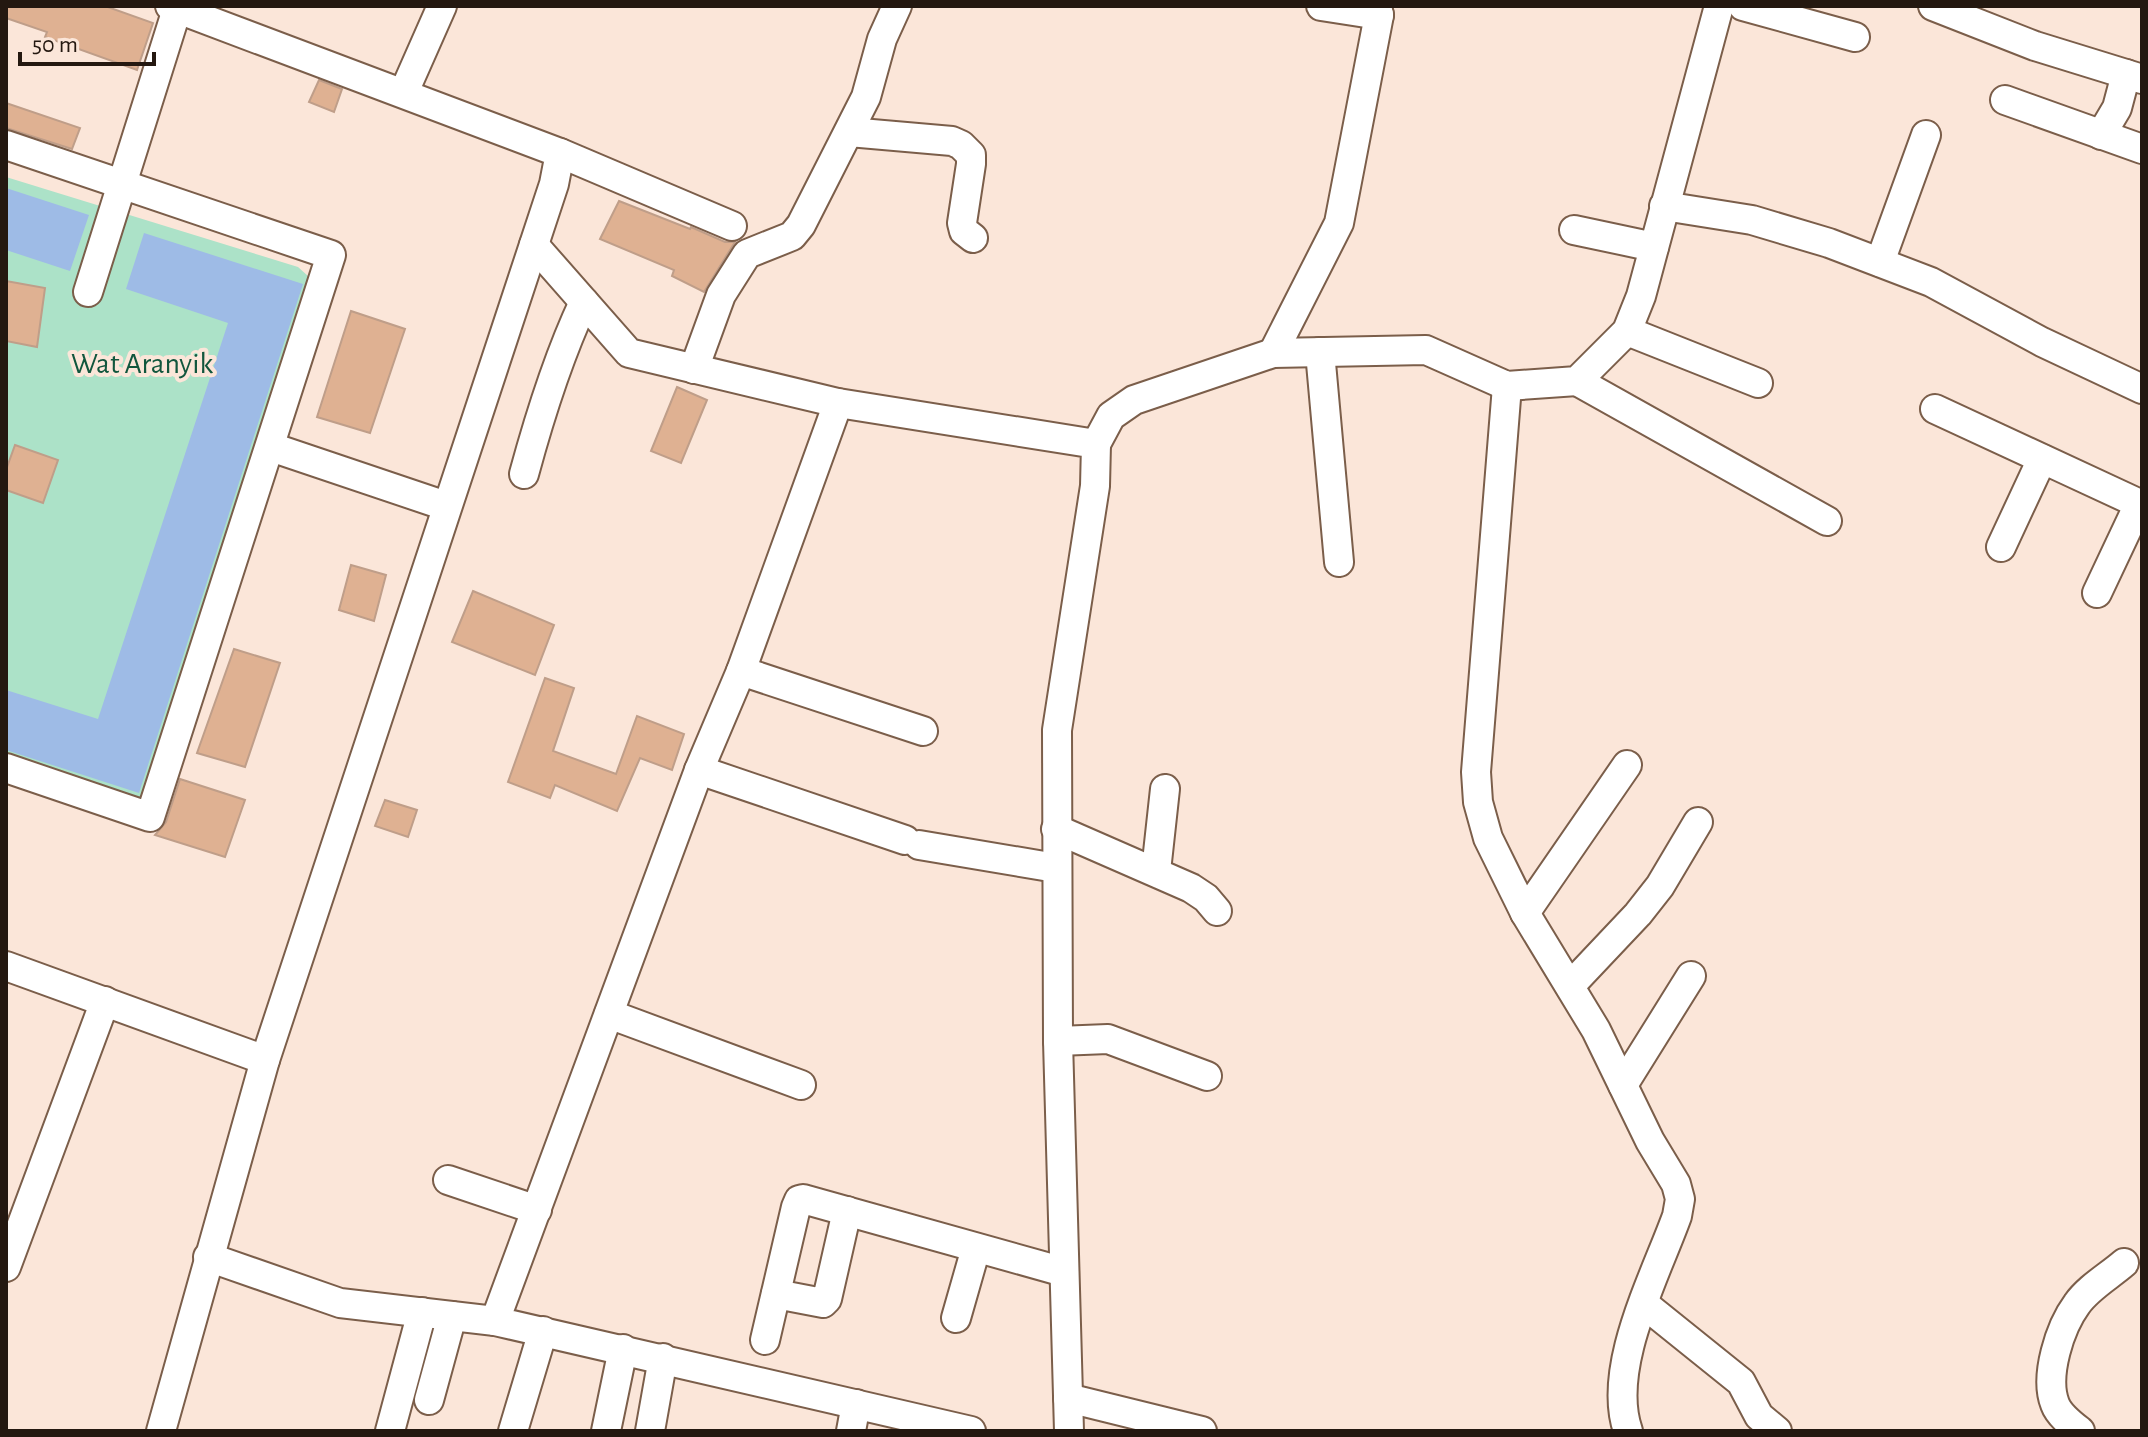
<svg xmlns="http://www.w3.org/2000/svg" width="2148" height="1437" viewBox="0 0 2148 1437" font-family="'Alegreya Sans',sans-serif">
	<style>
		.green { fill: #ace2c8 }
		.water { fill: #9ebbe6 }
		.building { fill: #dfb192; stroke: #bf9e89; stroke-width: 2 }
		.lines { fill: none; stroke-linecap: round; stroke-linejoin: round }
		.minor-casing { stroke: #7b5e4a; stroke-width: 32 }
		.minor { stroke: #fff; stroke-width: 28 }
		.labels { text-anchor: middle; stroke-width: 8; stroke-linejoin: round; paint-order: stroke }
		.park-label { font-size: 30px; fill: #11563d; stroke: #fbe6d9 }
	</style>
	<rect width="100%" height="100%" fill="#fbe6d9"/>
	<!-- green -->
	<polygon class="green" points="6,177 298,267 308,276 310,294 146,794 140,799 6,759"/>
	<!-- water -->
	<g class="water">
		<polygon points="6,188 89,215 70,271 6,250"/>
		<polygon points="144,233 303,284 139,793 6,750 6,690 98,719 228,323 126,289"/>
	</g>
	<!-- building -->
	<g class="building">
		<polygon points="6,6 105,6 153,23 137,70 45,37 47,32 6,18"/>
		<polygon points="319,80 342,89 334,112 309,102"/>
		<polygon points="6,103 80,128 72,149 6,128"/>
		<polygon points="619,201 690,229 691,227 725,242 735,242 704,292 672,276 674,270 600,239"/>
		<polygon points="6,281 45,288 37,347 6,341"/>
		<polygon points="351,311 405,329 370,433 317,417"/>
		<polygon points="677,387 707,400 681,463 651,451"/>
		<polygon points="15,445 58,460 43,503 6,490 6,470"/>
		<polygon points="351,565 386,575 374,621 339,610"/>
		<polygon points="473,591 554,625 535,675 452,642"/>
		<polygon points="234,649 280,663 245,767 197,753"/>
		<polygon points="545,678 574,688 553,751 616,774 637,716 684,734 672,770 640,758 617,811 555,785 550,798 508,782"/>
		<polygon points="180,779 245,800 225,857 155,835 166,822"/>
		<polygon points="385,800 417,810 408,837 375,826"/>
	</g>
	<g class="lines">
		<defs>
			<g id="minor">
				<polyline points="1321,6 1379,15"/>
				<polyline points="1743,6 1855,37"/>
				<polyline points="1933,6 2035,46 2142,79"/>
				<polyline points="404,92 442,6"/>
				<polyline points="2005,100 2142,149"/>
				<polyline points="849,132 952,141 961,145 971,155 971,164 962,223 964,231 973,238"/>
				<polyline points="2101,135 2117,108 2126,74"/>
				<polyline points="6,145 331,255 150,817 6,768"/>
				<polyline points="560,153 732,226"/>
				<polyline points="1664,206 1752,220 1829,243 1931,282 2042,342 2142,389"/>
				<polyline points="1574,230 1654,247"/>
				<polyline points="534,245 629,353 838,403 1096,444 1095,486 1057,730 1058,1041 1069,1431"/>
				<polyline points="1880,262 1926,135"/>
				<polyline points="88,292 178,6"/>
				<polyline points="1627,331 1758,383"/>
				<polyline points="1320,352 1339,562"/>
				<polyline points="1273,353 1339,223 1379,15 1377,6"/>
				<polyline points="694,369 721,295 747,254 792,236 801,225 866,97 882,39 897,6"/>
				<polyline points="1577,381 1827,521"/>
				<path d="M1507,386L1476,772L1478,802L1488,838L1525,913L1596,1030L1650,1141L1676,1184L1680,1199L1677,1216C1655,1277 1606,1368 1628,1431"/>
				<polyline points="838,403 741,671 699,770 495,1321 971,1431"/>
				<polyline points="1935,409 2142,505"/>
				<polyline points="1096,444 1111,416 1134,400 1273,353 1426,350 1507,386 1577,381 1627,331 1641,296 1719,6"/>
				<polyline points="271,447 446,506"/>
				<path d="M524,474C540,415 558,357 584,302"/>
				<polyline points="2001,547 2042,459"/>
				<polyline points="2097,593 2139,504"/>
				<polyline points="741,671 923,731"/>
				<polyline points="699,770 905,840"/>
				<polyline points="1056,829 1191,888 1206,898 1217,911"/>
				<polyline points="919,845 1056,868"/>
				<polyline points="1156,871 1165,789"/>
				<polyline points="1525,913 1627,765"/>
				<polyline points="6,966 265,1060"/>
				<polyline points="1570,986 1638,914 1660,886 1698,822"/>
				<polyline points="609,1014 801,1085"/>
				<polyline points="1058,1041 1108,1039 1207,1076"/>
				<polyline points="1623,1085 1691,976"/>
				<polyline points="448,1180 537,1210"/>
				<polyline points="208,1257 340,1303 495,1321"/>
				<polyline points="6,1267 105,1001"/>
				<polyline points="776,1294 823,1303 827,1299 847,1211"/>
				<polyline points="1644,1304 1741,1382 1759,1416 1777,1431"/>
				<polyline points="956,1318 976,1248"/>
				<polyline points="765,1340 796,1207 799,1200 803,1199 1064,1272"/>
				<polyline points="1068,1398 1202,1431"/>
				<polyline points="429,1400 452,1316"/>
				<polyline points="161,1431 265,1060 554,184 560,153 170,6"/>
				<polyline points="390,1431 422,1312"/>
				<polyline points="513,1431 543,1331"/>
				<polyline points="606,1431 623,1349"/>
				<polyline points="650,1431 663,1358"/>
				<polyline points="851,1431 856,1404"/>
				<path d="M2080,1431C2071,1424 2059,1415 2055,1404C2044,1376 2060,1327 2077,1304C2088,1288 2109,1276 2124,1263"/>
			</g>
		</defs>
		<!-- minor casing -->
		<use href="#minor" class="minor-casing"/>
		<!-- minor -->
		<use href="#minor" class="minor"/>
	</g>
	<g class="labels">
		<!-- park labels -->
		<g class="park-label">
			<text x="142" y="373">Wat Aranyik</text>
		</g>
	</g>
	<!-- border -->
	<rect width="2148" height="1437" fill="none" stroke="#241810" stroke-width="16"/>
	<!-- scale -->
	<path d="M20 52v12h134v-12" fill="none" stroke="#241810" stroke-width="4"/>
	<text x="32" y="52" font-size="24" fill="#241810" stroke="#fbe6d9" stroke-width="6" paint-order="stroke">50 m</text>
</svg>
